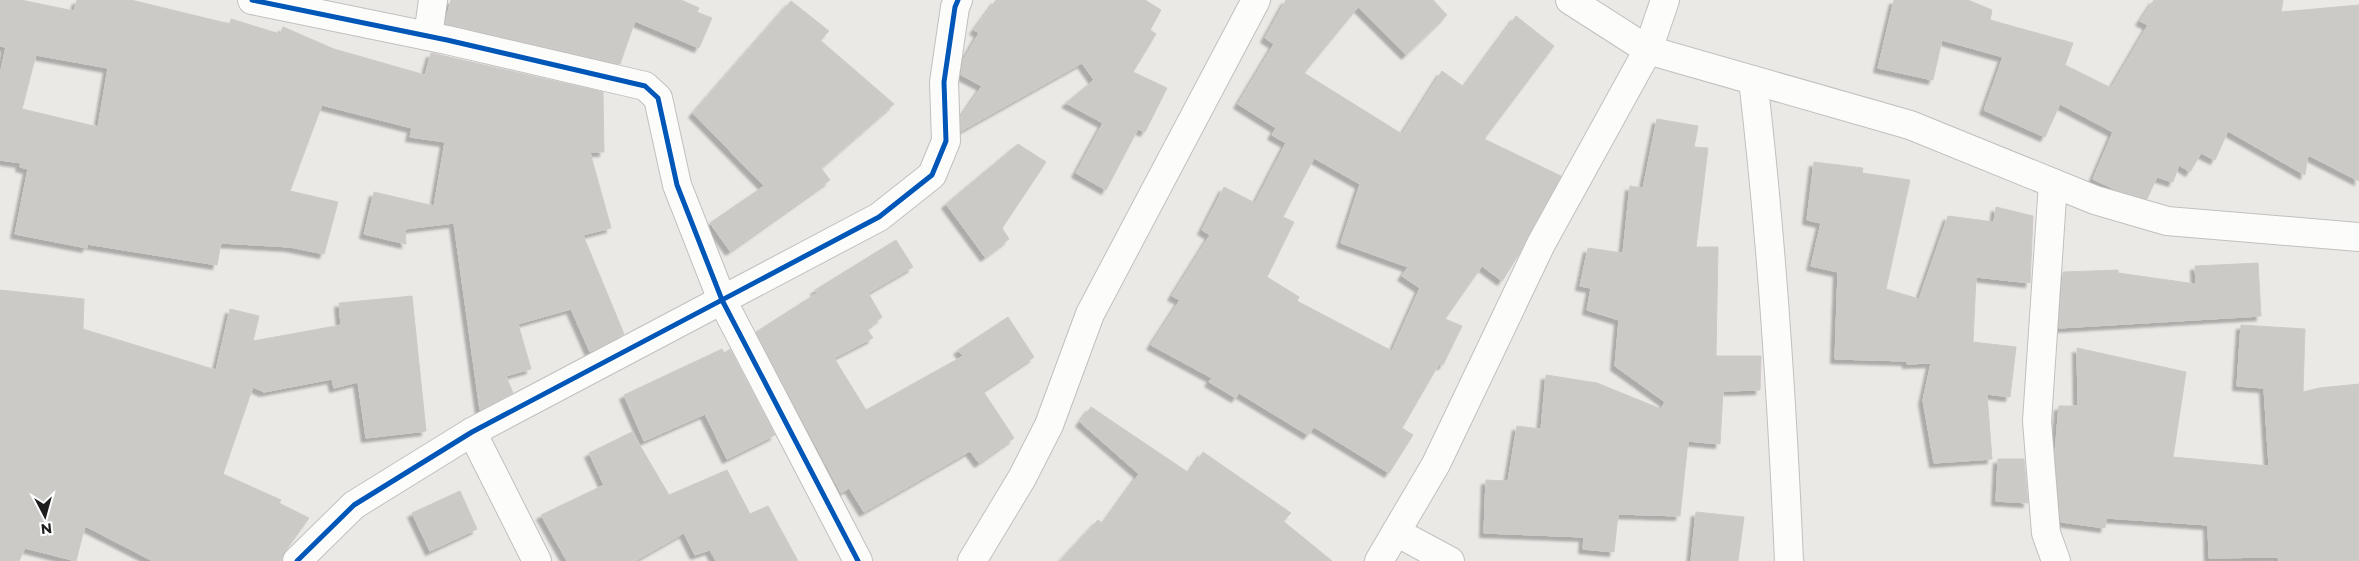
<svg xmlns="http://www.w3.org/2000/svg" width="2359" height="561" viewBox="0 0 2359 561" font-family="Montserrat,sans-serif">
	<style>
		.building { fill: #cccac7; stroke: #cecbc7; fill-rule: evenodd; filter: url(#shadow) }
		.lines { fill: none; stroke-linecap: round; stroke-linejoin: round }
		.minor-casing { stroke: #c1c0be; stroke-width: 30 }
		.minor { stroke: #fcfcfb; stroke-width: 28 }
		.cycleway-casing { stroke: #fff; stroke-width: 8 }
		.cycleway { stroke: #0057b8; stroke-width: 5 }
	</style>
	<defs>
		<filter id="shadow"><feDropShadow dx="-4.5" dy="4.5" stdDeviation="1" flood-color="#0004"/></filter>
	</defs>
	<rect width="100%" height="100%" fill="#ebe9e6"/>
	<!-- building -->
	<g class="building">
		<path d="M0,0H21L74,11L77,0H131L230,24L231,19L280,34L283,27L334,49L425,75L431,53L603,92L604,152H590L611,228L583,235L624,334L590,352L571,309L518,324L531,369L506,376L513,393L480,410L454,223L405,229L406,244L364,234L374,192L434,206L445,142L410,137L412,128L322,105L290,191L338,202L324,254L290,247L221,243L217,265L87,244V248L15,234L28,169L20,167L21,163L0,160V75L6,47L0,46ZM36,55L108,68L98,127L22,109Z"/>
		<polygon points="451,0 681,0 699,8 697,12 712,18 699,48 635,21 620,64 445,24"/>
		<polygon points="996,0 1145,0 1161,10 1150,30 1156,34 1133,72 1167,88 1145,132 1138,129 1106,190 1076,173 1103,123 1066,103 1094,80 1082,63 961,131 961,117 982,86 961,75 963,61 979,33 974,30"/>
		<path d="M1286,0H1433L1447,15L1406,55L1358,7L1304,73L1402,134L1442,71L1464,87L1516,16L1554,46L1484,139L1561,176L1519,254L1502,281L1482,266L1445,319L1462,326L1443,365L1439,364L1402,428L1413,435L1389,473L1314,427L1308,435L1239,393L1236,398L1209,382L1212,378L1151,345L1180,300L1172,296L1210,235L1202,230L1224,187L1255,203L1286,143L1272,135L1276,128L1238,104L1274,44L1265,38ZM1314,158L1360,184L1341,243L1408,267L1402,276L1420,288L1392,351L1297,301L1299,297L1267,277L1294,222L1283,217Z"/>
		<polygon points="1894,0 1968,0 1992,10 1990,20 2073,43 2065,65 2111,88 2148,25 2140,21 2154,0 2283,0 2281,12 2359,5 2359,181 2308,155 2305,175 2228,131 2215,160 2201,153 2190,172 2179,165 2173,182 2157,177 2147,199 2116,190 2093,179 2113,132 2060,104 2045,137 1984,110 2003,57 1942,40 1933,80 1878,68"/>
		<polygon points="791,1 829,31 820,40 894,104 821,168 830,180 730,251 710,223 764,186 693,113"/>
		<polygon points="1657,119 1698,126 1694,147 1708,148 1696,247 1718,247 1716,356 1761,356 1760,390 1723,391 1720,444 1688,441 1680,516 1618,514 1614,552 1583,549 1584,537 1484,533 1486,480 1508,481 1517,426 1541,429 1546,375 1597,383 1661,409 1665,402 1615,366 1619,320 1587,310 1591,288 1580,286 1588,248 1623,253 1630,186 1643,188"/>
		<polygon points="1018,144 1046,162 1002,228 1009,239 985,257 946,204"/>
		<polygon points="1814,162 1863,168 1862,173 1910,180 1886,289 1919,299 1948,216 1994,222 1996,207 2033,216 2030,283 1976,277 1973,342 2016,347 2010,397 1987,394 1992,459 1934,463 1923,400 1931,363 1907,364 1907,361 1835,359 1838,272 1811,266 1821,223 1807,220"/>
		<polygon points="896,240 913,267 868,293 882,317 867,329 873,338 834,358 866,410 963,356 958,350 1008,317 1034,357 983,391 1014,438 979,463 970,451 864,512 849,488 841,493 756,332 817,293 815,290"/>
		<polygon points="2258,263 2261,316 2059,328 2063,272 2118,270 2118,273 2196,284 2195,266"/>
		<polygon points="0,290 84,299 83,329 216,370 230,309 259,316 253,341 341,325 339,303 412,296 426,431 366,438 358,382 334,388 332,379 264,392 253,387 223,474 281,500 279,503 309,518 286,550 281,561 153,561 85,526 76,561 25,548 19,561 0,561"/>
		<polygon points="2241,325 2305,329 2303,392 2319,388 2359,384 2359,561 2279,561 2278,557 2209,558 2208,525 2106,518 2105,528 2061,522 2055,453 2059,406 2078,406 2077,348 2186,372 2173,457 2269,466 2264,388 2237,386"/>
		<polygon points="722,349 724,353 730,349 775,435 727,459 705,414 644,441 624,395"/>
		<polygon points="1091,407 1189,473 1203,452 1291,513 1283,521 1332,561 1060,561 1098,520 1103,524 1139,474 1080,422"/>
		<polygon points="632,432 669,495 727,470 750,514 768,506 798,561 716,561 710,550 695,555 684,533 635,561 567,561 541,515 604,485 589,453"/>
		<polygon points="1998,459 2024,459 2028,503 1996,501"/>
		<polygon points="460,491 477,529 430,551 412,513"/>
		<polygon points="1696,512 1744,517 1738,561 1691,561"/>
	</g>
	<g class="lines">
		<defs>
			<g id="minor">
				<polyline points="252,0 447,40 645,86 658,98 677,185 722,300 858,561"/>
				<polyline points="1570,0 1648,50 1910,125 2095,200 2167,221 2359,237"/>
				<polyline points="428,36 433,0"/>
				<path d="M1753,80C1772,240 1782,400 1789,561"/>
				<polyline points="2053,183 2037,421 2046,533 2056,561"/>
				<polyline points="472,432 537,561"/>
				<polyline points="1396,532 1450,561"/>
				<polyline points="297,561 354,505 472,432 879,217 932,175 946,141 944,82 955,7 958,0"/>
				<polyline points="972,561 1022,478 1049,425 1090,314 1256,0"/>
				<polyline points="1379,561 1436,464 1541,244 1648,50 1665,0"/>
			</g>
		</defs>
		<!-- minor casing -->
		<use href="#minor" class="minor-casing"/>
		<!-- minor -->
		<use href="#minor" class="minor"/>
		<defs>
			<g id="cycleway">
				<polyline points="252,0 447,40 645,86 658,98 677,185 722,300 858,561"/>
				<polyline points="297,561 354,505 472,432 879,217 932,175 946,141 944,82 955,7 958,0"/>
			</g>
		</defs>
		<!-- cycleway casing -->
		<use href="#cycleway" class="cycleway-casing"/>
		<!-- cycleway -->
		<use href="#cycleway" class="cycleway"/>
	</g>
	<!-- north arrow -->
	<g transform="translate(45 516) rotate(174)" stroke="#ffffff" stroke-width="4" paint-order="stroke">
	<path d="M0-4L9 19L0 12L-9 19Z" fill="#1d1d1d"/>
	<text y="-8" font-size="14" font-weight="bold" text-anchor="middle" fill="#1d1d1d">N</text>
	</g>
</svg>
